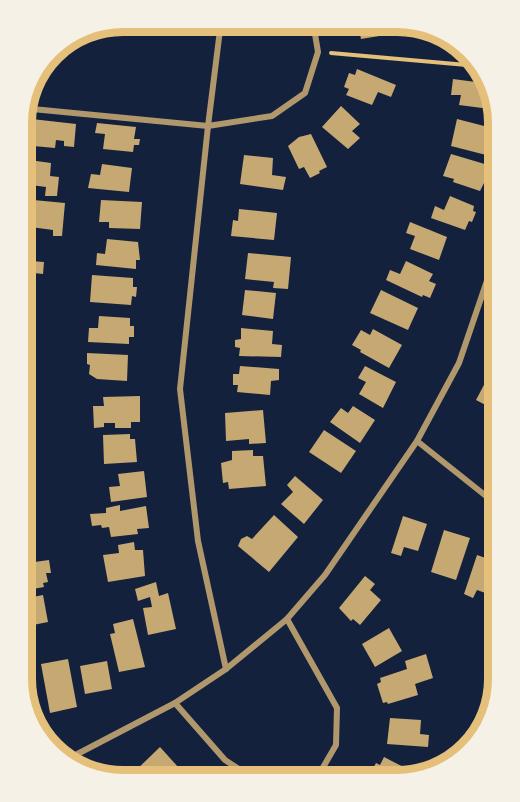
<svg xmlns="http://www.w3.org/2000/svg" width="520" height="802" viewBox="0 0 520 802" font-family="'Alegreya Sans',sans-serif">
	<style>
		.building { fill: #c6a872 }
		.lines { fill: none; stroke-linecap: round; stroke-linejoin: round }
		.path { stroke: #e5c07b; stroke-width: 4 }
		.minor { stroke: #b1986c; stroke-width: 6 }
		.rim { fill: none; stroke: #e5c07b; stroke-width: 8 }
	</style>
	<rect width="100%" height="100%" fill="#14213d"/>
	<!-- building -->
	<g class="building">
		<polygon points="358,23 403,23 404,32 361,39"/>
		<polygon points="357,69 396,85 391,97 378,92 372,105 346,95 349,89 344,87 349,73 355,75"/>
		<polygon points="453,79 491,84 490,109 459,105 461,95 451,95"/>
		<polygon points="341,106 360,124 352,131 360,138 348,149 322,127"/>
		<polygon points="23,118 76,124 74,147 64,146 64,141 56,140 55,148 22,145"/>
		<polygon points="457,119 492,128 492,148 490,156 451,146"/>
		<polygon points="97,123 136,127 134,139 140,139 139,145 134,145 133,152 103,149 105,134 95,133"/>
		<polygon points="311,134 327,167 319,171 320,173 310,178 304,167 299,169 288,146 299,137"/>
		<polygon points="451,154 488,165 484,176 487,177 480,191 453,182 454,179 443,176"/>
		<polygon points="244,155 273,158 272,175 286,177 283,190 240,184"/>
		<polygon points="22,159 51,163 50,176 59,177 57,196 45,196 46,187 23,184"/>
		<polygon points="102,164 132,168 129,192 88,188 91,174 100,175"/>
		<polygon points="450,196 474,206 473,211 476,212 472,222 469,221 465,230 431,218 435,206 444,210"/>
		<polygon points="23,199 65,203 62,236 53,236 53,230 23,226"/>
		<polygon points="101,200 142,202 140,229 109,228 109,222 99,222"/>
		<polygon points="239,209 277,213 274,240 231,236 233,220 238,221"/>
		<polygon points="410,222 447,237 439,260 410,249 415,236 406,233"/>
		<polygon points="107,239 138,242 140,260 136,260 136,269 96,265 97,253 105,254"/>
		<polygon points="23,246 33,247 31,261 44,262 43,274 24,272"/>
		<polygon points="248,253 291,257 288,289 273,288 274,282 245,279"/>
		<polygon points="406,261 433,274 429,281 436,284 430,298 423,295 422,297 386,280 390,270 400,274"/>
		<polygon points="92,275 133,278 133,287 137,287 136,297 132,296 131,305 90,302"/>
		<polygon points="24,282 34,284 32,299 24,298"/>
		<polygon points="245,290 276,293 273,319 242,315"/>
		<polygon points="381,290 418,308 408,330 370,313"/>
		<polygon points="99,316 130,318 130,326 134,326 134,337 129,337 129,344 88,342 89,328 98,328"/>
		<polygon points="241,328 273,331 272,344 282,345 281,357 239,356 240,348 235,347 235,340 241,339"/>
		<polygon points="373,329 402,345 389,368 360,352 361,350 352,345 361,330 370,335"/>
		<polygon points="25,340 30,340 29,351 25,351"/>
		<polygon points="87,353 128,355 127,381 97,379 89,374 90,365 87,364"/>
		<polygon points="25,363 31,364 31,374 25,374"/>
		<polygon points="495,364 495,410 476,400"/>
		<polygon points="240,366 279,369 279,380 271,381 270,395 237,392 238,385 233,385 233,374 239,374"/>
		<polygon points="365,366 396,382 383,408 359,394 366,382 358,378"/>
		<polygon points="140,396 140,422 131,422 131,428 115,428 115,423 104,423 104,427 94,428 93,406 104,406 103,397"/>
		<polygon points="353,406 375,420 360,443 330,422 341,408 348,413"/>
		<polygon points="263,410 266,443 249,444 249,439 226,441 225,413"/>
		<polygon points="324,430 356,451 341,473 309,452"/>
		<polygon points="130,434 130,439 135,439 137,462 104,464 103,435"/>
		<polygon points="253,450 253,456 263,456 266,486 229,489 228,482 223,483 221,463 232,460 232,451"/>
		<polygon points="144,471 147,497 111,502 109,487 120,486 118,474"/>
		<polygon points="295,476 323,500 304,524 281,504 293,492 287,485"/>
		<polygon points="120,505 120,511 146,506 149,528 137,529 138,534 111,537 109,527 102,528 101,525 92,526 90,514 106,513 106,508"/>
		<polygon points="274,515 298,537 269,572 238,546 241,539 247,536 252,539"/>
		<polygon points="403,516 427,524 418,551 404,547 401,556 391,553"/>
		<polygon points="444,530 470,538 456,580 431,572"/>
		<polygon points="134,542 135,550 143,550 145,576 108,582 103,555 119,553 118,545"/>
		<polygon points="477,555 497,562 497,574 491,595 477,590 473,598 464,594"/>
		<polygon points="49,560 51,573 46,573 48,582 43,583 44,587 27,590 27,563"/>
		<polygon points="365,576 375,584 370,590 381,600 360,625 353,619 351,621 339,608"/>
		<polygon points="156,582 159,596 168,593 176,629 148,635 143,608 152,607 150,597 138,601 135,589"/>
		<polygon points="43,595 48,622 28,626 28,598"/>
		<polygon points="133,619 145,667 119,672 110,634 115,633 113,624"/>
		<polygon points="389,628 402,651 375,667 362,644"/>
		<polygon points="426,654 433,678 415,684 418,695 388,704 387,702 383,703 377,684 381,682 380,678 407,669 405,661"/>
		<polygon points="68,659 77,707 50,713 41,664"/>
		<polygon points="107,661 112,689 85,694 80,666"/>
		<polygon points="28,663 35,692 29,693"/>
		<polygon points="390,718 421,720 420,734 429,735 428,747 387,744"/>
		<polygon points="160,747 188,778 133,780 130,776"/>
		<polygon points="384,757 417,774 374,774 371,772 376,763 380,765"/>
	</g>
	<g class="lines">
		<!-- path -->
		<polyline class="path" points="331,53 478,66"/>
		<!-- minor -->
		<g class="minor">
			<polyline points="221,22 208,126 180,389 198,541 226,669"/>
			<polyline points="22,108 208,126 272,116 305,93 318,52 313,22"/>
			<polyline points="417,441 496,504"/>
			<polyline points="287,619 337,708 336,745 318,776"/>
			<polyline points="175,703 225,760 251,777"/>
			<polyline points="64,761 175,703 226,669 287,619 325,575 417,441 459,363 493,263"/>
		</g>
	</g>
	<!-- crop -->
	<path d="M0 0H520V802H0ZM123 32H397A91 91 0 0 1 488 123V679A91 91 0 0 1 397 770H123A91 91 0 0 1 32 679V123A91 91 0 0 1 123 32Z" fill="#f6f1e7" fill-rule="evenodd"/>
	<path class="rim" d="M123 32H397A91 91 0 0 1 488 123V679A91 91 0 0 1 397 770H123A91 91 0 0 1 32 679V123A91 91 0 0 1 123 32Z"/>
</svg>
